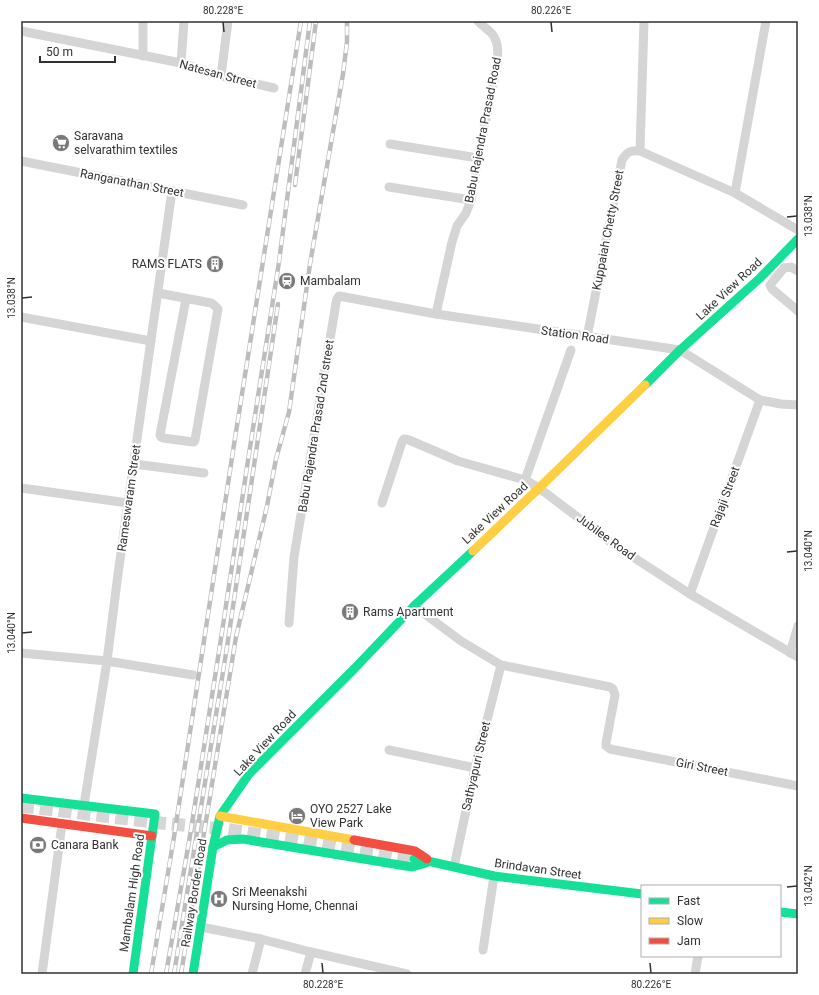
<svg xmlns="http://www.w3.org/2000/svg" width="819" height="995" viewBox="0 0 819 995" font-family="Roboto,sans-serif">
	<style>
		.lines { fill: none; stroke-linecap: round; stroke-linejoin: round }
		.secondary-tunnel { stroke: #d6d6d6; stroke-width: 13; stroke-dasharray: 13 6; stroke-linecap: butt }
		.street { stroke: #d5d5d5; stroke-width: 9 }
		.fast { stroke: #16e098; stroke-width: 9 }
		.slow { stroke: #ffcf43; stroke-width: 9 }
		.jam { stroke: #f24e42; stroke-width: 9 }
		.rail-casing { stroke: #bdbdbd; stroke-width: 4.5 }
		.rail { stroke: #fff; stroke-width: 3; stroke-dasharray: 9; stroke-linecap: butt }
		.ticks { fill: none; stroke: #313131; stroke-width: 1.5 }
		.labels { text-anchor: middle; stroke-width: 4; stroke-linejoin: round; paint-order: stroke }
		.street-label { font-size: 12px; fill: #313131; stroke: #fff }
		.poi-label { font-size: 12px; fill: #313131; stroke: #fff; text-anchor: start }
		.neatline { fill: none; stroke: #313131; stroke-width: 1.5 }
		.ticks-label { font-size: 10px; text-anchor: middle; fill: #313131 }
	</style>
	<rect width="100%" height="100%" fill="#fff"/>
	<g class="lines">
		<!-- secondary-tunnel -->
		<polyline class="secondary-tunnel" points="21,806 161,823 224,829 414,859"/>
		<!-- street -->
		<g class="street">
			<polyline points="21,31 181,63 221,76 274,88"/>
			<polyline points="143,56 143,21"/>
			<polyline points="181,63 184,21"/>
			<polyline points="221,76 228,21"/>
			<polyline points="390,144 478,158"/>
			<polyline points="640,151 735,193 798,230"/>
			<polyline points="21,161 243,205"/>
			<polyline points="389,187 471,200"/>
			<polyline points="735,193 766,21"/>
			<polyline points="798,271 791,267 784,268 770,285 772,289 798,311"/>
			<polyline points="158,293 211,303 214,305 218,309 195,440 194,442 193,442 163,438 161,437 160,435 186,299"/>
			<path d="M436,314L452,242L457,226L466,213L471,200L478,158L497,66C498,53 500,39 488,30C485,27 481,25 478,21"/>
			<polyline points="21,317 151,341"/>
			<path d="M588,332L622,160C627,152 630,150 640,151L644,21"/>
			<polyline points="134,464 204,473"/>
			<polyline points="525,480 571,350"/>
			<polyline points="21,488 128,503"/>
			<polyline points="382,503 402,442 404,439 409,440 458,461 525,480 539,488 613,544 690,594 798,657"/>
			<polyline points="690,594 760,400"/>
			<polyline points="414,606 461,641 501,665 610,687 613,689 615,695 606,743 606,746 610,749 798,786"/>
			<polyline points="289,623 294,557 336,303 337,299 339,296 436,314 680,350 760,400 781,404 798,405"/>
			<polyline points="21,653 107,661 193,675"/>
			<polyline points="790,653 798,626"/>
			<polyline points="389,750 475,768"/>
			<polyline points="84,805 107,661 118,574 172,191"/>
			<polyline points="454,867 475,768 501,665"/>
			<polyline points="201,927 261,939 311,952 407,974"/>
			<polyline points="483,950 494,876"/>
			<polyline points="42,974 62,824"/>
			<polyline points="252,974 261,939"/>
			<polyline points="305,974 311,952"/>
			<polyline points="695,974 698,956"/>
		</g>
		<!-- fast -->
		<g class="fast">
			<polyline points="645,385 680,350 760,278 798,239"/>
			<polyline points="21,798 155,814 133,974"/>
			<polyline points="213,847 227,840 243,839 412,867 426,863"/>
			<polyline points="414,859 432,862 494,876 642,894"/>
			<polyline points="780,912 798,914"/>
			<polyline points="193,974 213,847 220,816 249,774 355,668 414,606 473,551"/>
		</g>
		<!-- slow -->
		<g class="slow">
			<polyline points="473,551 539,488 645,385"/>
			<polyline points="220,816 354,840"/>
		</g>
		<!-- jam -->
		<g class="jam">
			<polyline points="21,818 152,836"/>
			<polyline points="354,840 415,851 427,859"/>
		</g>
		<defs>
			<g id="rail">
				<polyline points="295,185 316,21"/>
				<polyline points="151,974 174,837 233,451 301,21"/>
				<polyline points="166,974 190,836 220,645 249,454 279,262 310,21"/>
				<polyline points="174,974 227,647 278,304"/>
				<polyline points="181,974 236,637 267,506 276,459 289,412 310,264 343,74 347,42 347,21"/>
			</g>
		</defs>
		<!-- rail casing -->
		<use href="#rail" class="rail-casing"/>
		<!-- rail -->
		<use href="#rail" class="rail"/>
	</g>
	<!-- ticks -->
	<path class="ticks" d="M223,22L224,32M551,22L552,32M787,217L797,216M22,298L32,297M787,552L797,551M22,633L32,632M787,887L797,886M322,963L323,973M650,963L651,973"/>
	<!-- icons -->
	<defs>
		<symbol id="supermarket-disc" viewBox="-11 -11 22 22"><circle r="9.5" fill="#797979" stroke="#fff"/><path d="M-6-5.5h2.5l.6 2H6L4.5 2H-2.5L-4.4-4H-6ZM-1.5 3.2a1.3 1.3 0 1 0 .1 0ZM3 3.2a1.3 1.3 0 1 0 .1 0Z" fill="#fff"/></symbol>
		<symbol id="building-disc" viewBox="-11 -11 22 22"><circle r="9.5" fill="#797979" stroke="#fff"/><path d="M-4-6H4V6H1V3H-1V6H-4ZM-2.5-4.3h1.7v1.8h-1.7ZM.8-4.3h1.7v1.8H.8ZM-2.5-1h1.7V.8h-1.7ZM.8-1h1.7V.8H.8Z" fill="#fff"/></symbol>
		<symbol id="station-disc" viewBox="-11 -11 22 22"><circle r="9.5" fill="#797979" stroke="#fff"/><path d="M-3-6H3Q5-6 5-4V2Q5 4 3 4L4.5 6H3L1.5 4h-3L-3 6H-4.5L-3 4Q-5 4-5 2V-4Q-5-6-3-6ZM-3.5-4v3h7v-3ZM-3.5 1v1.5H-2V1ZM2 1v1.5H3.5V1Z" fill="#fff"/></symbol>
		<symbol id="hotel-disc" viewBox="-11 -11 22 22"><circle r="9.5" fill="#797979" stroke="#fff"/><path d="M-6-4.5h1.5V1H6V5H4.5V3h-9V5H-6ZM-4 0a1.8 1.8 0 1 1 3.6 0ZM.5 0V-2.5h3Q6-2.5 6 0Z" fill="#fff"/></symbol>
		<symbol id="bank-disc" viewBox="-11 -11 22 22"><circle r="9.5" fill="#797979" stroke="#fff"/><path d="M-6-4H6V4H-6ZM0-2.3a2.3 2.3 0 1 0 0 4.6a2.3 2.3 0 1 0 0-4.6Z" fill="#fff"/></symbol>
		<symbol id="hospital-disc" viewBox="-11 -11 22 22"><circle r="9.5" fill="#797979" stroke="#fff"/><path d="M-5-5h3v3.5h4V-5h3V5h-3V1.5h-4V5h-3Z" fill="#fff"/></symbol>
	</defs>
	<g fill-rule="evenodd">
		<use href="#supermarket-disc" x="51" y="133" width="20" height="20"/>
		<use href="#building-disc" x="205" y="254" width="20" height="20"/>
		<use href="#station-disc" x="277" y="271" width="20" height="20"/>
		<use href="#building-disc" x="340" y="602" width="20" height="20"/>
		<use href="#hotel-disc" x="287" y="806" width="20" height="20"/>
		<use href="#bank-disc" x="28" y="835" width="20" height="20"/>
		<use href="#hospital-disc" x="209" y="889" width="20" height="20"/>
	</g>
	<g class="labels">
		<!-- street labels -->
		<g class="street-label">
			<text transform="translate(218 74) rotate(15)" y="4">Natesan Street</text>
			<text transform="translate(483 130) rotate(-79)" y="4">Babu Rajendra Prasad Road</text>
			<text transform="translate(132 183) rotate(11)" y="4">Ranganathan Street</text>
			<text transform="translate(608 230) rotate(-79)" y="4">Kuppaiah Chetty Street</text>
			<text transform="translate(729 289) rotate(-43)" y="4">Lake View Road</text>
			<text transform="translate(575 335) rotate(8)" y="4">Station Road</text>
			<text transform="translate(316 426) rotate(-81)" y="4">Babu Rajendra Prasad 2nd street</text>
			<text transform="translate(725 497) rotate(-70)" y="4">Rajaji Street</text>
			<text transform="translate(129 498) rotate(-82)" y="4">Rameswaram Street</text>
			<text transform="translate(495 513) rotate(-43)" y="4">Lake View Road</text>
			<text transform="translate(606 537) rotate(36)" y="4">Jubilee Road</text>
			<text transform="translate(265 743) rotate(-47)" y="4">Lake View Road</text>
			<text transform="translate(476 766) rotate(-77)" y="4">Sathyapuri Street</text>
			<text transform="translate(702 767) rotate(11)" y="4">Giri Street</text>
			<text transform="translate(538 869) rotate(8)" y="4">Brindavan Street</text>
			<text transform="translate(132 893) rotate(-82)" y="4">Mambalam High Road</text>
			<text transform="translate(194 893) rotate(-81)" y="4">Railway Border Road</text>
		</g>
		<!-- poi labels -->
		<g class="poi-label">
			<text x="74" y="140">Saravana<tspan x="74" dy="14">selvarathim textiles</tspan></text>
			<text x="202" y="268" text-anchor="end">RAMS FLATS</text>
			<text x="300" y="285">Mambalam</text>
			<text x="363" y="616">Rams Apartment</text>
			<text x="310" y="813">OYO 2527 Lake<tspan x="310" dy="14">View Park</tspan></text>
			<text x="51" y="849">Canara Bank</text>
			<text x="232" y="896">Sri Meenakshi<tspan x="232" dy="14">Nursing Home, Chennai</tspan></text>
		</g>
	</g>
	<!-- border -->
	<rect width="819" height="995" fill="none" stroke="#ffffff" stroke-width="44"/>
	<!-- legend -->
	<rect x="641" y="885" width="140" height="72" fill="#ffffff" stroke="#adadad"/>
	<rect x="649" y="898" width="20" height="6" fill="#16e098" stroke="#adadad"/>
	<text x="677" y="905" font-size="12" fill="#313131">Fast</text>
	<rect x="649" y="918" width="20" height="6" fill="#ffcf43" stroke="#adadad"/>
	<text x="677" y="925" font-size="12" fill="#313131">Slow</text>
	<rect x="649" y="938" width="20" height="6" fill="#f24e42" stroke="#adadad"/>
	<text x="677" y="945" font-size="12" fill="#313131">Jam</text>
	<!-- scale -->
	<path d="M40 56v6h75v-6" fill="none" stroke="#313131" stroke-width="2"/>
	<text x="46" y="56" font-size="12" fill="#313131" stroke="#ffffff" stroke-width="3" paint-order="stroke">50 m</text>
	<rect x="22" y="22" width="775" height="951" class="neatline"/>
	<g class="ticks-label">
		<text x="223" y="14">80.228°E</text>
		<text x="551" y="14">80.226°E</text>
		<text transform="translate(808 216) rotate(-90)" y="4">13.038°N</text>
		<text transform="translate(11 298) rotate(-90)" y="4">13.038°N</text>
		<text transform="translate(808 551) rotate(-90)" y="4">13.040°N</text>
		<text transform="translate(11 633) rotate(-90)" y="4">13.040°N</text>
		<text transform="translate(808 886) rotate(-90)" y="4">13.042°N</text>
		<text x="323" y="988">80.228°E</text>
		<text x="651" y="988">80.226°E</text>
	</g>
</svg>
